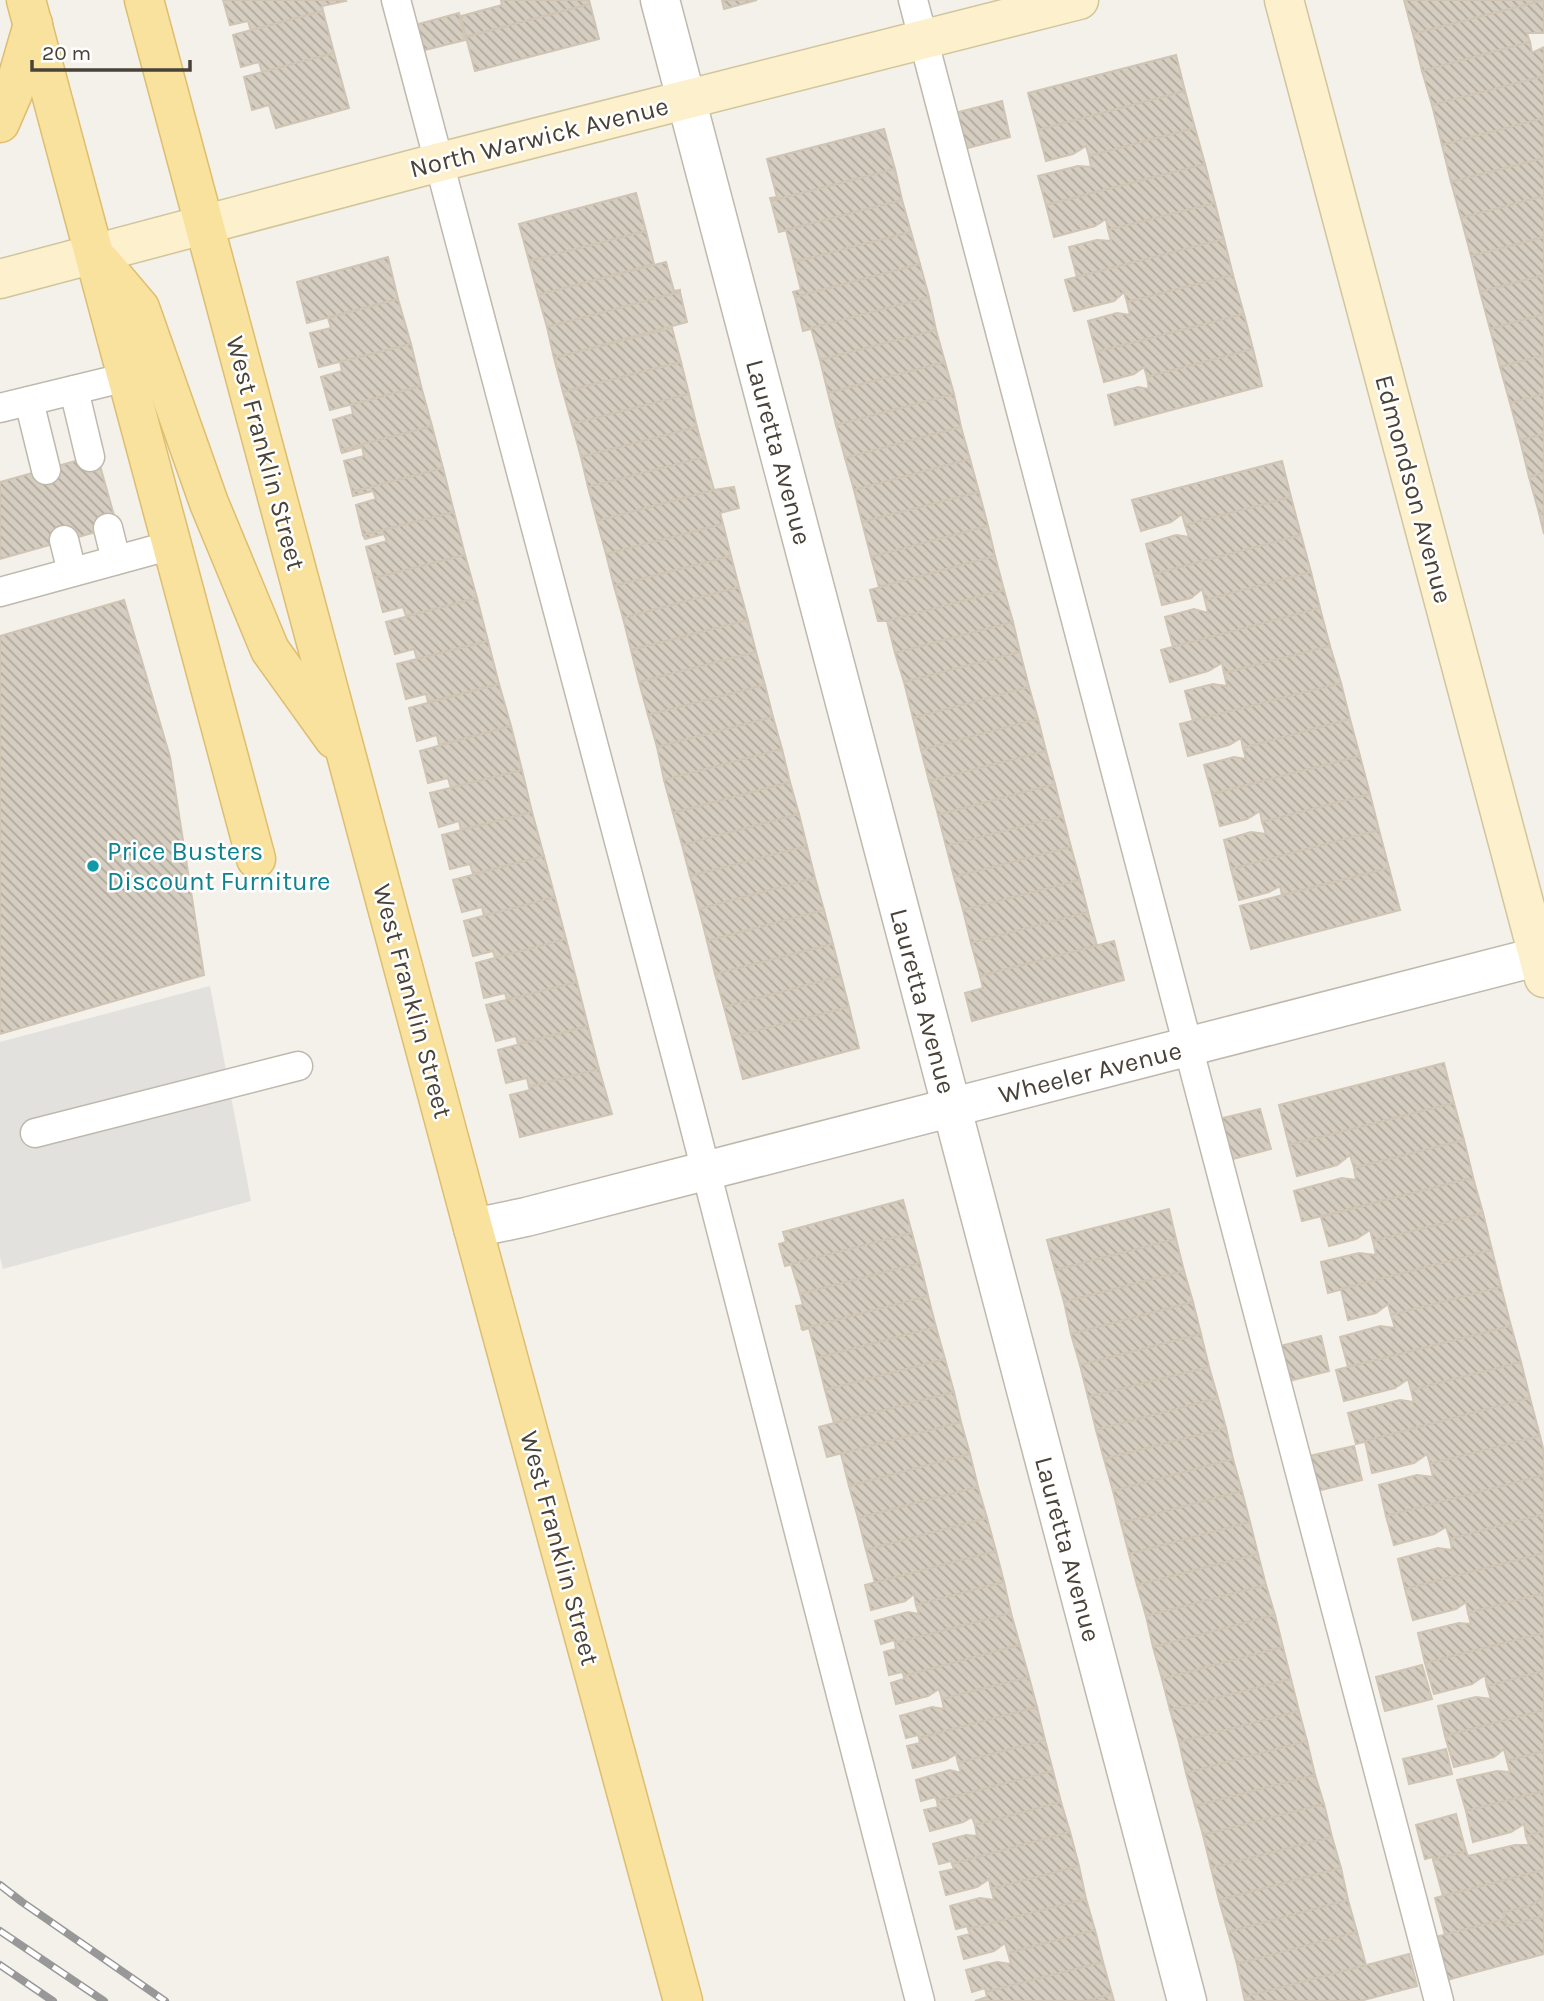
<svg xmlns="http://www.w3.org/2000/svg" width="1544" height="2001" viewBox="0 0 1544 2001" font-family="Karla,sans-serif">
	<style>
		.parking { fill: #e3e1de }
		.building { fill: url(#building-back-hatch); stroke: #d0c5b4; stroke-width: 2 }
		.lines { fill: none; stroke-linecap: round; stroke-linejoin: round }
		.lane-casing { stroke: #bfb9ad; stroke-width: 31 }
		.street-casing { stroke: #bfb9ad; stroke-width: 41 }
		.secondary-casing { stroke: #d1c59c; stroke-width: 41 }
		.primary-casing { stroke: #debe6e; stroke-width: 41 }
		.lane { stroke: #fff; stroke-width: 28 }
		.street { stroke: #fff; stroke-width: 38 }
		.secondary { stroke: #fcf1cc; stroke-width: 38 }
		.primary { stroke: #f9e19e; stroke-width: 38 }
		.rail-casing { stroke: #989898; stroke-width: 8 }
		.rail { stroke: #fff; stroke-width: 5; stroke-dasharray: 16; stroke-linecap: butt }
		.culture-dot { fill: #0f9aa8; stroke: #fff; stroke-width: 2.5 }
		.labels { text-anchor: middle; stroke-width: 5; stroke-linejoin: round; paint-order: stroke }
		.street-label { font-size: 26px; fill: #484238; stroke: #fff }
		.culture-label { font-size: 26px; fill: #0d838f; stroke: #fff; text-anchor: start }
	</style>
	<defs>
		<pattern id="building-back-hatch" width="6" height="6" patternUnits="userSpaceOnUse" patternTransform="scale(1.75)"><rect width="6" height="6" fill="#d5cdc0"/><path d="M-1 5l2 2M0 0l6 6M5-1l2 2" fill="none" stroke="#afa89d"/></pattern>
	</defs>
	<rect width="100%" height="100%" fill="#f4f1ea"/>
	<!-- parking -->
	<polygon class="parking" points="210,986 251,1201 3,1269 0,1257 0,1042"/>
	<!-- building -->
	<g class="building">
		<polygon points="223,0 345,0 346,1 322,6 323,11 251,31 248,21 230,25"/>
		<polygon points="501,0 589,0 590,4 466,37 461,16 502,5"/>
		<polygon points="722,0 757,0 724,9"/>
		<polygon points="1404,0 1544,0 1413,34"/>
		<polygon points="1544,0 1544,33 1527,33 1530,42 1422,71 1413,34"/>
		<polygon points="590,4 599,39 475,71 466,37"/>
		<polygon points="323,11 334,53 262,72 259,62 241,67 233,35"/>
		<polygon points="459,13 465,40 421,51 415,25"/>
		<polygon points="1530,42 1532,53 1544,47 1544,76 1432,105 1422,71"/>
		<polygon points="334,53 349,108 276,128 269,105 252,110 244,77"/>
		<polygon points="1176,55 1185,91 1038,130 1028,93"/>
		<polygon points="1544,76 1544,118 1442,145 1432,105"/>
		<polygon points="1185,91 1195,128 1089,156 1086,146 1073,154 1046,161 1038,130"/>
		<polygon points="1002,101 1010,137 964,149 955,113"/>
		<polygon points="1544,118 1544,158 1451,182 1442,145"/>
		<polygon points="1195,128 1205,164 1046,205 1038,176 1078,166 1091,167 1089,156"/>
		<polygon points="884,129 895,169 771,201 770,198 777,197 767,159"/>
		<polygon points="1544,158 1544,196 1461,218 1451,182"/>
		<polygon points="1205,164 1215,203 1108,230 1106,219 1095,226 1054,237 1046,205"/>
		<polygon points="895,169 902,200 779,232 771,201"/>
		<polygon points="636,193 646,231 529,261 519,224"/>
		<polygon points="1544,196 1544,237 1471,256 1461,218"/>
		<polygon points="902,200 911,232 794,262 786,230"/>
		<polygon points="1215,203 1224,239 1077,277 1069,247 1097,240 1111,241 1108,230"/>
		<polygon points="646,231 654,264 538,295 529,261"/>
		<polygon points="911,232 920,264 795,297 793,292 801,290 794,262"/>
		<polygon points="1544,237 1544,275 1480,292 1471,256"/>
		<polygon points="1224,239 1233,275 1127,302 1124,292 1114,301 1074,311 1065,280"/>
		<polygon points="388,257 398,299 307,323 297,282"/>
		<polygon points="666,262 674,291 680,290 680,292 547,327 538,295"/>
		<polygon points="920,264 929,297 803,331 795,297"/>
		<polygon points="1233,275 1244,314 1096,352 1088,321 1117,313 1130,315 1127,302"/>
		<polygon points="1544,275 1544,314 1490,329 1480,292"/>
		<polygon points="680,292 687,322 554,358 547,327"/>
		<polygon points="929,297 936,330 820,360 811,328"/>
		<polygon points="398,299 411,344 319,367 310,333 331,328 328,318"/>
		<polygon points="1244,314 1253,349 1147,377 1144,367 1134,374 1104,382 1096,352"/>
		<polygon points="1544,314 1544,355 1500,367 1490,329"/>
		<polygon points="672,328 681,362 563,392 554,358"/>
		<polygon points="936,330 945,362 828,393 820,360"/>
		<polygon points="411,344 421,386 330,410 321,377 342,371 340,362"/>
		<polygon points="1253,349 1262,386 1115,425 1108,395 1138,387 1149,389 1147,377"/>
		<polygon points="1544,355 1544,394 1510,403 1500,367"/>
		<polygon points="681,362 689,394 572,424 563,392"/>
		<polygon points="945,362 954,394 836,425 828,393"/>
		<polygon points="421,386 432,426 341,450 333,420 353,414 351,405"/>
		<polygon points="689,394 697,427 581,457 572,424"/>
		<polygon points="954,394 961,427 845,458 836,425"/>
		<polygon points="1544,394 1544,434 1520,440 1510,403"/>
		<polygon points="432,426 443,468 352,492 344,461 364,456 362,447 342,453 341,450"/>
		<polygon points="697,427 705,457 588,487 581,457"/>
		<polygon points="961,427 970,459 854,490 845,458"/>
		<polygon points="1544,434 1544,473 1529,477 1520,440"/>
		<polygon points="97,455 117,526 0,559 0,482"/>
		<polygon points="705,457 714,490 597,521 588,487"/>
		<polygon points="970,459 979,492 862,522 854,490"/>
		<polygon points="1282,461 1291,497 1185,525 1182,514 1171,522 1141,531 1132,500"/>
		<polygon points="443,468 454,512 363,535 356,505 376,499 373,491 353,496 352,492"/>
		<polygon points="1544,473 1544,512 1539,513 1529,477"/>
		<polygon points="734,487 739,508 720,513 723,524 606,554 597,521 714,490"/>
		<polygon points="979,492 988,526 871,557 862,522"/>
		<polygon points="1291,497 1301,535 1154,574 1146,544 1176,535 1189,537 1185,525"/>
		<polygon points="454,512 465,555 374,578 366,547 387,541 384,534 365,539 363,535"/>
		<polygon points="1544,512 1544,534 1539,513"/>
		<polygon points="723,524 731,556 614,586 606,554"/>
		<polygon points="988,526 995,556 879,587 871,557"/>
		<polygon points="1301,535 1311,572 1205,600 1202,589 1191,598 1162,605 1154,574"/>
		<polygon points="465,555 477,598 406,616 403,607 383,612 374,578"/>
		<polygon points="731,556 739,587 623,618 614,586"/>
		<polygon points="995,556 1004,590 887,621 878,621 870,590"/>
		<polygon points="1311,572 1320,608 1173,647 1165,617 1194,609 1208,613 1205,600"/>
		<polygon points="739,587 748,620 631,650 623,618"/>
		<polygon points="1004,590 1013,622 895,653 887,621"/>
		<polygon points="477,598 488,641 417,659 414,649 395,654 386,622"/>
		<polygon points="124,600 170,757 204,975 0,1034 0,636"/>
		<polygon points="1320,608 1330,646 1224,673 1222,663 1208,671 1170,682 1161,650"/>
		<polygon points="748,620 756,652 639,682 631,650"/>
		<polygon points="1013,622 1020,652 904,682 895,653"/>
		<polygon points="488,641 499,684 428,702 426,694 406,699 397,664"/>
		<polygon points="1330,646 1341,683 1193,721 1185,691 1213,684 1227,686 1224,673"/>
		<polygon points="756,652 765,685 648,715 639,682"/>
		<polygon points="1020,652 1029,687 913,718 904,682"/>
		<polygon points="1341,683 1350,719 1243,748 1241,738 1229,745 1188,756 1180,724"/>
		<polygon points="499,684 511,726 439,745 437,735 417,741 409,708"/>
		<polygon points="765,685 773,717 657,747 648,715"/>
		<polygon points="1029,687 1038,719 921,750 913,718"/>
		<polygon points="773,717 782,749 664,780 657,747"/>
		<polygon points="1038,719 1046,751 929,781 921,750"/>
		<polygon points="1350,719 1360,756 1212,794 1204,765 1234,757 1246,759 1243,748"/>
		<polygon points="511,726 522,770 451,788 448,778 428,783 420,751"/>
		<polygon points="782,749 790,782 673,813 664,780"/>
		<polygon points="1046,751 1055,784 938,815 929,781"/>
		<polygon points="1360,756 1370,794 1262,822 1260,811 1247,819 1220,826 1212,794"/>
		<polygon points="522,770 532,812 461,830 459,821 439,827 430,793"/>
		<polygon points="790,782 799,814 682,845 673,813"/>
		<polygon points="1055,784 1063,816 946,846 938,815"/>
		<polygon points="1370,794 1379,830 1231,869 1224,840 1251,832 1266,834 1262,822"/>
		<polygon points="532,812 544,856 473,874 470,864 450,869 442,835"/>
		<polygon points="799,814 807,846 690,876 682,845"/>
		<polygon points="1063,816 1071,847 954,877 946,846"/>
		<polygon points="1379,830 1389,868 1282,895 1280,886 1269,892 1239,900 1231,869"/>
		<polygon points="807,846 815,878 699,909 690,876"/>
		<polygon points="1071,847 1080,880 963,910 954,877"/>
		<polygon points="544,856 555,897 484,916 482,907 462,912 453,880"/>
		<polygon points="1389,868 1400,910 1251,949 1240,906"/>
		<polygon points="815,878 824,910 707,941 699,909"/>
		<polygon points="1080,880 1088,912 971,943 963,910"/>
		<polygon points="555,897 566,939 495,958 493,951 473,956 464,921"/>
		<polygon points="824,910 833,944 715,974 707,941"/>
		<polygon points="1088,912 1097,946 980,976 971,943"/>
		<polygon points="566,939 577,982 507,1000 505,993 484,998 476,963"/>
		<polygon points="1114,941 1124,980 972,1021 965,993 983,988 980,976"/>
		<polygon points="833,944 841,976 724,1007 715,974"/>
		<polygon points="841,976 849,1007 732,1037 724,1007"/>
		<polygon points="577,982 588,1026 518,1044 516,1036 496,1041 486,1005"/>
		<polygon points="849,1007 859,1048 743,1079 732,1037"/>
		<polygon points="588,1026 599,1069 529,1087 527,1078 506,1083 498,1050"/>
		<polygon points="1444,1063 1454,1103 1289,1145 1279,1105"/>
		<polygon points="599,1069 612,1114 520,1137 510,1095 530,1090 529,1087"/>
		<polygon points="1454,1103 1464,1140 1354,1168 1350,1155 1337,1165 1297,1176 1289,1145"/>
		<polygon points="1260,1109 1271,1149 1229,1160 1219,1119"/>
		<polygon points="1464,1140 1474,1181 1467,1179 1302,1221 1294,1191 1342,1178 1356,1180 1354,1168"/>
		<polygon points="1467,1179 1474,1181 1483,1213 1373,1241 1370,1230 1356,1239 1329,1246 1321,1217"/>
		<polygon points="903,1200 912,1233 785,1266 779,1244 786,1242 783,1232"/>
		<polygon points="1169,1209 1176,1239 1055,1270 1047,1240"/>
		<polygon points="1483,1213 1492,1250 1328,1293 1321,1262 1359,1253 1376,1255 1373,1241"/>
		<polygon points="912,1233 920,1263 800,1294 791,1264"/>
		<polygon points="1176,1239 1184,1271 1064,1302 1055,1270"/>
		<polygon points="1492,1250 1501,1287 1391,1315 1388,1304 1376,1313 1348,1320 1341,1289"/>
		<polygon points="920,1263 928,1296 802,1329 796,1306 803,1305 800,1294"/>
		<polygon points="1184,1271 1193,1302 1071,1334 1064,1302"/>
		<polygon points="1501,1287 1511,1326 1348,1367 1340,1337 1380,1326 1395,1328 1391,1315"/>
		<polygon points="928,1296 936,1327 817,1358 809,1328 803,1330 802,1329"/>
		<polygon points="1193,1302 1201,1334 1080,1365 1071,1334"/>
		<polygon points="1511,1326 1521,1362 1411,1390 1408,1379 1395,1388 1344,1401 1336,1370"/>
		<polygon points="936,1327 945,1359 825,1390 817,1358"/>
		<polygon points="1201,1334 1209,1367 1088,1397 1080,1365"/>
		<polygon points="1321,1336 1329,1371 1285,1382 1276,1347"/>
		<polygon points="945,1359 954,1392 834,1423 825,1390"/>
		<polygon points="1521,1362 1530,1398 1356,1444 1348,1413 1400,1400 1414,1402 1411,1390"/>
		<polygon points="1209,1367 1218,1398 1096,1430 1088,1397"/>
		<polygon points="954,1392 961,1422 827,1457 819,1427"/>
		<polygon points="1218,1398 1226,1428 1104,1459 1096,1430"/>
		<polygon points="1530,1398 1540,1436 1430,1464 1427,1454 1414,1463 1372,1473 1365,1441"/>
		<polygon points="961,1422 970,1454 849,1486 841,1454"/>
		<polygon points="1226,1428 1233,1459 1113,1491 1104,1459"/>
		<polygon points="1540,1436 1544,1452 1544,1475 1386,1516 1379,1485 1417,1475 1433,1477 1430,1464"/>
		<polygon points="1354,1446 1362,1480 1317,1491 1309,1456"/>
		<polygon points="970,1454 978,1487 858,1518 849,1486"/>
		<polygon points="1233,1459 1242,1491 1121,1523 1113,1491"/>
		<polygon points="1544,1475 1544,1514 1450,1539 1446,1527 1434,1534 1394,1545 1386,1516"/>
		<polygon points="978,1487 987,1518 866,1550 858,1518"/>
		<polygon points="1242,1491 1250,1522 1129,1554 1121,1523"/>
		<polygon points="1544,1514 1544,1553 1405,1589 1398,1559 1438,1548 1452,1550 1450,1539"/>
		<polygon points="987,1518 996,1551 875,1583 866,1550"/>
		<polygon points="1250,1522 1258,1554 1137,1585 1129,1554"/>
		<polygon points="996,1551 1004,1582 916,1605 914,1594 905,1601 871,1610 865,1585"/>
		<polygon points="1544,1553 1544,1593 1468,1613 1466,1602 1456,1609 1413,1620 1405,1589"/>
		<polygon points="1258,1554 1266,1585 1146,1616 1137,1585"/>
		<polygon points="1004,1582 1011,1613 895,1643 894,1640 881,1644 875,1621 908,1612 919,1614 916,1605"/>
		<polygon points="1266,1585 1275,1615 1153,1647 1146,1616"/>
		<polygon points="1544,1593 1544,1633 1425,1663 1418,1633 1459,1623 1471,1624 1468,1613"/>
		<polygon points="1011,1613 1020,1645 904,1676 902,1672 889,1675 884,1652 896,1649 895,1643"/>
		<polygon points="1275,1615 1283,1647 1162,1679 1153,1647"/>
		<polygon points="1544,1633 1544,1671 1487,1686 1485,1675 1472,1684 1434,1694 1425,1663"/>
		<polygon points="1020,1645 1029,1677 942,1699 939,1689 928,1696 896,1704 891,1683 904,1679 904,1676"/>
		<polygon points="1283,1647 1291,1679 1170,1710 1162,1679"/>
		<polygon points="1422,1665 1432,1699 1385,1711 1376,1677"/>
		<polygon points="1544,1671 1544,1710 1445,1736 1438,1706 1476,1697 1491,1699 1487,1686"/>
		<polygon points="1029,1677 1037,1707 919,1738 918,1735 906,1738 900,1716 932,1707 944,1709 942,1699"/>
		<polygon points="1291,1679 1299,1711 1179,1742 1170,1710"/>
		<polygon points="1037,1707 1045,1740 958,1763 956,1754 946,1760 913,1768 907,1746 920,1743 919,1738"/>
		<polygon points="1544,1710 1544,1751 1507,1761 1504,1749 1494,1757 1454,1767 1445,1736"/>
		<polygon points="1299,1711 1307,1741 1186,1773 1179,1742"/>
		<polygon points="1045,1740 1053,1771 937,1801 935,1797 921,1801 916,1780 950,1770 961,1773 958,1763"/>
		<polygon points="1307,1741 1315,1775 1195,1806 1186,1773"/>
		<polygon points="1446,1749 1452,1774 1409,1784 1403,1759"/>
		<polygon points="1544,1751 1544,1791 1466,1811 1457,1780 1497,1771 1510,1772 1507,1761"/>
		<polygon points="1053,1771 1061,1802 975,1825 972,1817 963,1822 930,1831 924,1810 938,1807 937,1801"/>
		<polygon points="1315,1775 1324,1804 1203,1835 1195,1806"/>
		<polygon points="1544,1791 1544,1831 1526,1836 1524,1824 1511,1832 1473,1842 1466,1811"/>
		<polygon points="1061,1802 1070,1832 952,1864 951,1861 939,1864 933,1844 966,1835 977,1836 975,1825"/>
		<polygon points="1324,1804 1332,1837 1211,1868 1203,1835"/>
		<polygon points="1456,1814 1466,1851 1433,1860 1433,1857 1425,1859 1416,1825"/>
		<polygon points="1544,1831 1544,1870 1443,1896 1433,1860 1466,1851 1468,1856 1515,1845 1529,1845 1526,1836"/>
		<polygon points="1070,1832 1079,1866 991,1889 989,1879 977,1887 946,1895 940,1872 954,1869 952,1864"/>
		<polygon points="1332,1837 1341,1868 1219,1900 1211,1868"/>
		<polygon points="1079,1866 1086,1899 968,1929 968,1926 956,1929 950,1906 980,1898 994,1900 991,1889"/>
		<polygon points="1341,1868 1348,1900 1228,1932 1219,1900"/>
		<polygon points="1544,1870 1544,1903 1543,1898 1530,1906 1504,1912 1505,1919 1445,1935 1435,1898"/>
		<polygon points="1543,1898 1544,1918 1539,1917 1507,1926 1504,1912 1530,1906"/>
		<polygon points="1086,1899 1095,1930 1008,1953 1005,1943 994,1951 964,1959 958,1937 970,1934 968,1929"/>
		<polygon points="1348,1900 1357,1932 1237,1964 1228,1932"/>
		<polygon points="1539,1917 1544,1918 1544,1954 1443,1981 1432,1938 1505,1919 1507,1926"/>
		<polygon points="1095,1930 1103,1962 986,1992 985,1988 972,1992 966,1970 997,1962 1011,1964 1008,1953"/>
		<polygon points="1357,1932 1366,1965 1244,1997 1237,1964"/>
		<polygon points="1409,1954 1417,1986 1360,2001 1245,2001 1244,1997"/>
		<polygon points="1103,1962 1112,1994 1086,2001 975,2001 987,1997 986,1992"/>
		<polygon points="1112,1994 1114,2001 1086,2001"/>
	</g>
	<g class="lines">
		<defs>
			<g id="lane">
				<polyline points="396,0 690,1109 920,2001"/>
				<polyline points="913,0 1439,2001"/>
				<polyline points="74,390 90,457"/>
				<polyline points="29,401 46,470"/>
				<polyline points="0,408 127,377"/>
				<polyline points="108,528 116,560"/>
				<polyline points="64,540 72,572"/>
				<polyline points="0,592 172,545"/>
				<polyline points="35,1133 298,1066"/>
			</g>
			<g id="street">
				<polyline points="660,0 1187,2001"/>
				<polyline points="473,1228 526,1217 1544,955"/>
			</g>
			<g id="secondary">
				<polyline points="1284,0 1544,978"/>
				<polyline points="0,279 440,162 1079,0"/>
			</g>
			<g id="primary">
				<polyline points="26,0 256,859"/>
				<polyline points="144,0 473,1228 683,2001"/>
				<polyline points="0,123 13,93 33,24"/>
				<polyline points="102,263 140,308 209,503 270,650 334,739"/>
			</g>
		</defs>
		<!-- lane casing -->
		<use href="#lane" class="lane-casing"/>
		<!-- street casing -->
		<use href="#street" class="street-casing"/>
		<!-- secondary casing -->
		<use href="#secondary" class="secondary-casing"/>
		<!-- primary casing -->
		<use href="#primary" class="primary-casing"/>
		<!-- lane -->
		<use href="#lane" class="lane"/>
		<!-- street -->
		<use href="#street" class="street"/>
		<!-- secondary -->
		<use href="#secondary" class="secondary"/>
		<!-- primary -->
		<use href="#primary" class="primary"/>
		<defs>
			<g id="rail">
				<polyline points="0,1885 22,1902 165,2001"/>
				<polyline points="0,1931 104,2001"/>
				<polyline points="0,1965 53,2001"/>
			</g>
		</defs>
		<!-- rail casing -->
		<use href="#rail" class="rail-casing"/>
		<!-- rail -->
		<use href="#rail" class="rail"/>
	</g>
	<!-- markers -->
	<circle class="culture-dot" cx="93" cy="866" r="7"/>
	<g class="labels">
		<!-- street labels -->
		<g class="street-label">
			<text transform="translate(539 137) rotate(-14)" y="9">North Warwick Avenue</text>
			<text transform="translate(779 452) rotate(75)" y="9">Lauretta Avenue</text>
			<text transform="translate(266 453) rotate(75)" y="9">West Franklin Street</text>
			<text transform="translate(1414 489) rotate(75)" y="9">Edmondson Avenue</text>
			<text transform="translate(413 1001) rotate(75)" y="9">West Franklin Street</text>
			<text transform="translate(923 1001) rotate(75)" y="9">Lauretta Avenue</text>
			<text transform="translate(1090 1072) rotate(-14)" y="9">Wheeler Avenue</text>
			<text transform="translate(560 1548) rotate(75)" y="9">West Franklin Street</text>
			<text transform="translate(1068 1549) rotate(75)" y="9">Lauretta Avenue</text>
		</g>
		<!-- culture labels -->
		<g class="culture-label">
			<text x="107" y="860">Price Busters<tspan x="107" dy="30">Discount Furniture</tspan></text>
		</g>
	</g>
	<!-- scale -->
	<path d="M32 60v10h158v-10" fill="none" stroke="#484238" stroke-width="3.5"/>
	<text x="42" y="60" font-size="21" fill="#484238" stroke="#ffffff" stroke-width="5" paint-order="stroke">20 m</text>
</svg>
